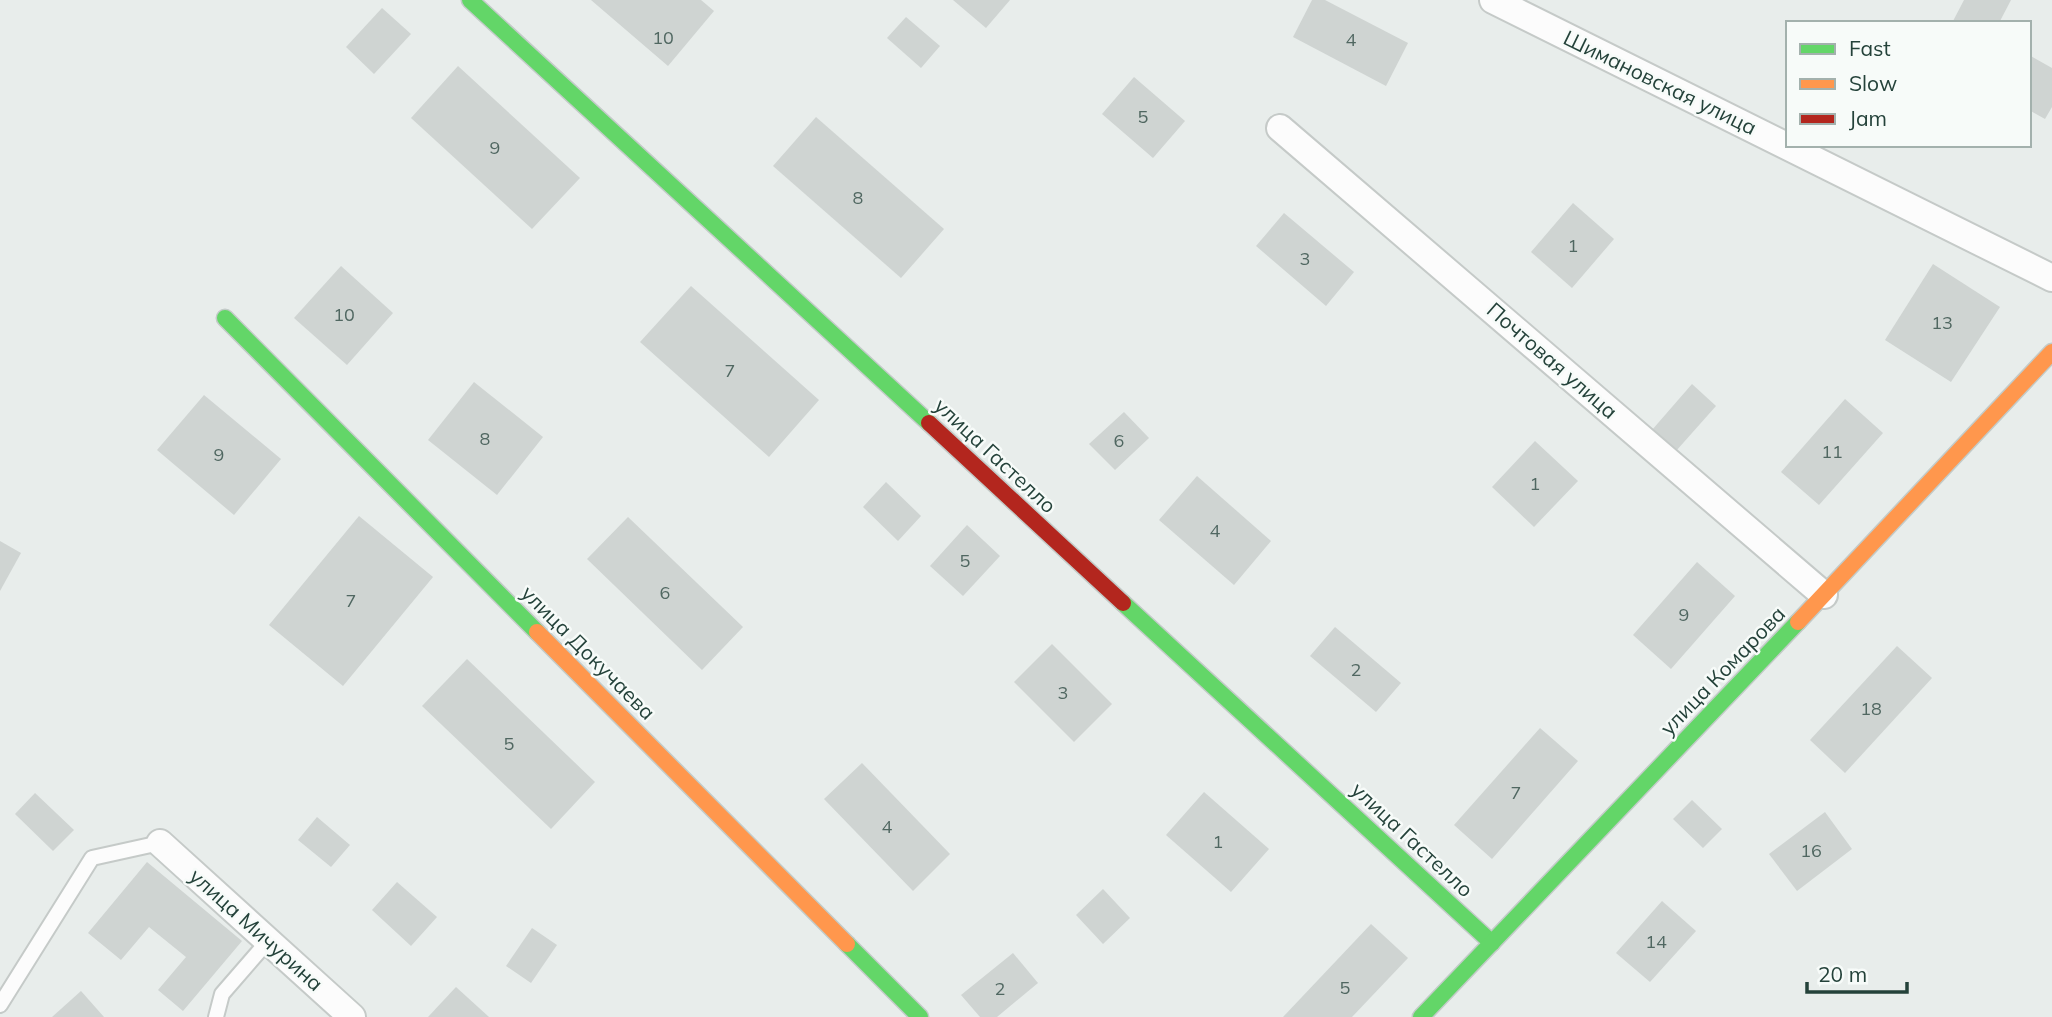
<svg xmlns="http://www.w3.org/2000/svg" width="2052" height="1017" viewBox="0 0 2052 1017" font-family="Mulish,sans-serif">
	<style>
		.building { fill: #cfd4d2 }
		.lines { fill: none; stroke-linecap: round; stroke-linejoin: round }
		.lane-casing { stroke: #c5cac8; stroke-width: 18 }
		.street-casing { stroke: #c5cac8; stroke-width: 30 }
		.fast-casing { stroke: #c3cbc8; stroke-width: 19 }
		.slow-casing { stroke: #c3cbc8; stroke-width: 19 }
		.jam-casing { stroke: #c3cbc8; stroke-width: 19 }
		.lane { stroke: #fcfcfc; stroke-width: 14 }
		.street { stroke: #fcfcfc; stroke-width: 26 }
		.fast { stroke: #63d668; stroke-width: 16 }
		.slow { stroke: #ff974d; stroke-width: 16 }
		.jam { stroke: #b3261e; stroke-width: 16 }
		.labels { text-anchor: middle; stroke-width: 5; stroke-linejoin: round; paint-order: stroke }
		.number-label { font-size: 18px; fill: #506761 }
		.street-label { font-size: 21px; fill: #24423a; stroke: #f7fbf9 }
	</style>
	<rect width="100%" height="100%" fill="#e8edeb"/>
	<!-- building -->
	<g class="building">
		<polygon points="591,0 701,0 714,11 668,66"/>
		<polygon points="953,0 1010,0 986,28"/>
		<polygon points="1312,0 1325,0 1408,43 1386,86 1293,37"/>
		<polygon points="1964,0 2011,0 1999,23 1952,23"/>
		<polygon points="382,8 411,34 374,74 346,47"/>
		<polygon points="906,17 940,46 921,68 887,38"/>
		<polygon points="2029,55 2052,68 2052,107 2045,119 2029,110"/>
		<polygon points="458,66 580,178 532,229 411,118"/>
		<polygon points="1134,77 1185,121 1153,158 1102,114"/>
		<polygon points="816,117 944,229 901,278 773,166"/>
		<polygon points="1573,203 1614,239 1572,288 1531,252"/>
		<polygon points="1284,213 1354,272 1326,306 1256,246"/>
		<polygon points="1933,264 2000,307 1951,382 1885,340"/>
		<polygon points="341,266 393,313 347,365 294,318"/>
		<polygon points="691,286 819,400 769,457 640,342"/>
		<polygon points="474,382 543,437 497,495 428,440"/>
		<polygon points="1692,384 1716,406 1676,451 1652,430"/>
		<polygon points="204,395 281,459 234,515 157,450"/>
		<polygon points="1845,399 1883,433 1819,505 1781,472"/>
		<polygon points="1124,412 1149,438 1115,470 1089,444"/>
		<polygon points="1535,441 1578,481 1534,527 1492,487"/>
		<polygon points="1197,476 1271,541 1234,585 1159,520"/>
		<polygon points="886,482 921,516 898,541 863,507"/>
		<polygon points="359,516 433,577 343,686 269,625"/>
		<polygon points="628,517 743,627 702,670 587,559"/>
		<polygon points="967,525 1000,556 963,596 930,566"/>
		<polygon points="0,541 21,553 0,591"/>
		<polygon points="1697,562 1735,596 1671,669 1633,635"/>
		<polygon points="1335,627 1401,683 1376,712 1310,656"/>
		<polygon points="1052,644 1112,704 1074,742 1014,682"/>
		<polygon points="1897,646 1932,678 1845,773 1810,740"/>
		<polygon points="467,659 595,782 551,829 422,706"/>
		<polygon points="1540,728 1578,761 1492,859 1454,825"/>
		<polygon points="862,763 950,854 913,891 824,799"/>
		<polygon points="1204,792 1269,849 1231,892 1166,835"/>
		<polygon points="35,793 74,830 53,851 15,814"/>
		<polygon points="1692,800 1722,829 1703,848 1673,819"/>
		<polygon points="1825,812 1852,849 1797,891 1769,854"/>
		<polygon points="317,817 350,845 331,867 298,840"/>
		<polygon points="147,862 242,941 183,1011 158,990 186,957 149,927 121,960 88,933"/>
		<polygon points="397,882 437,917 411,946 372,910"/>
		<polygon points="1103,889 1130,918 1103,944 1076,915"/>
		<polygon points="1662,901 1696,931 1650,982 1616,953"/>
		<polygon points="1371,924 1408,958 1352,1017 1283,1017"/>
		<polygon points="532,928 557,945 531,983 506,966"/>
		<polygon points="1013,953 1038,983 997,1017 980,1017 961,995"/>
		<polygon points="456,987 489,1017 428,1017"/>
		<polygon points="81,991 104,1017 52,1017"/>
	</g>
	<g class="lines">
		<defs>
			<g id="lane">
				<polyline points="0,1005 92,858 160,843"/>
				<polyline points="216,1017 222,994 268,941"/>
			</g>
			<g id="street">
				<polyline points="1493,0 2052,278"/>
				<polyline points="1280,128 1824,595"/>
				<polyline points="160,843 352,1017"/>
			</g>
			<g id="fast">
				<polyline points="470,0 929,423"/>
				<polyline points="225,318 537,632"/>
				<polyline points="1123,603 1492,943"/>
				<polyline points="847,944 920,1017"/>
				<polyline points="1421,1017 1798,622"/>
			</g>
			<g id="slow">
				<polyline points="1798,622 2052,352"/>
				<polyline points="537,632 847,944"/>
			</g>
			<polyline id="jam" points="929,423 1123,603"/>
		</defs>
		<!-- lane casing -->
		<use href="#lane" class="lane-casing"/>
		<!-- street casing -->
		<use href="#street" class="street-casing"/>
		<!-- fast casing -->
		<use href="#fast" class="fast-casing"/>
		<!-- slow casing -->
		<use href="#slow" class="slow-casing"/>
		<!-- jam casing -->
		<use href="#jam" class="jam-casing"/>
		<!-- lane -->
		<use href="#lane" class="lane"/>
		<!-- street -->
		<use href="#street" class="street"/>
		<!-- fast -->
		<use href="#fast" class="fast"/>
		<!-- slow -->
		<use href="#slow" class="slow"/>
		<!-- jam -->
		<use href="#jam" class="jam"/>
	</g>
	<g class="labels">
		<!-- number labels -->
		<g class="number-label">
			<text x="663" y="44">10</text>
			<text x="1351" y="46">4</text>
			<text x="1143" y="123">5</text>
			<text x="495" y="154">9</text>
			<text x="858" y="204">8</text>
			<text x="1573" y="252">1</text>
			<text x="1305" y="265">3</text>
			<text x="344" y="321">10</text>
			<text x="1942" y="329">13</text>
			<text x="730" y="377">7</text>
			<text x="485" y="445">8</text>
			<text x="1119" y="447">6</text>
			<text x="1832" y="458">11</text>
			<text x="219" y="461">9</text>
			<text x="1535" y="490">1</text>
			<text x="1215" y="537">4</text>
			<text x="965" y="567">5</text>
			<text x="665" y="599">6</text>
			<text x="351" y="607">7</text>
			<text x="1684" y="621">9</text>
			<text x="1356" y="676">2</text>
			<text x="1063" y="699">3</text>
			<text x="1871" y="715">18</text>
			<text x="509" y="750">5</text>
			<text x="1516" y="799">7</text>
			<text x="887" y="833">4</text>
			<text x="1218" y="848">1</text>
			<text x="1811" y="857">16</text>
			<text x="1656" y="948">14</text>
			<text x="1345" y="994">5</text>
			<text x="1000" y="995">2</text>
		</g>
		<!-- street labels -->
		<g class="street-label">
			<text transform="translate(1660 83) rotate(26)" y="7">Шимановская улица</text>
			<text transform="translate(1552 361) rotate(41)" y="7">Почтовая улица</text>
			<text transform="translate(995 456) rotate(43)" y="7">улица Гастелло</text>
			<text transform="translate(588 653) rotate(45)" y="7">улица Докучаева</text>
			<text transform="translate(1723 671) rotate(-46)" y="7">улица Комарова</text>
			<text transform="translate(1412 840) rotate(43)" y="7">улица Гастелло</text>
			<text transform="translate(256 930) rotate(42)" y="7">улица Мичурина</text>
		</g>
	</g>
	<!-- legend -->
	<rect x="1786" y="21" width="245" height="126" fill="#f7fbf9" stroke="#a3b1ad" stroke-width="2"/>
	<rect x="1800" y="44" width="35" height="10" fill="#63d668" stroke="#a3b1ad" stroke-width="2"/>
	<text x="1849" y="56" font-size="21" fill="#24423a">Fast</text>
	<rect x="1800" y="79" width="35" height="10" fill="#ff974d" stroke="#a3b1ad" stroke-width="2"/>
	<text x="1849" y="91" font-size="21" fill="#24423a">Slow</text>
	<rect x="1800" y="114" width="35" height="10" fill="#b3261e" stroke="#a3b1ad" stroke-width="2"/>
	<text x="1849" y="126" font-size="21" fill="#24423a">Jam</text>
	<!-- scale -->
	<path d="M1807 982v10h100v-10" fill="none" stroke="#24423a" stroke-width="3.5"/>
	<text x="1818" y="982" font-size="21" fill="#24423a" stroke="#f7fbf9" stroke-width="5" paint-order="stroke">20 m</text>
</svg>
